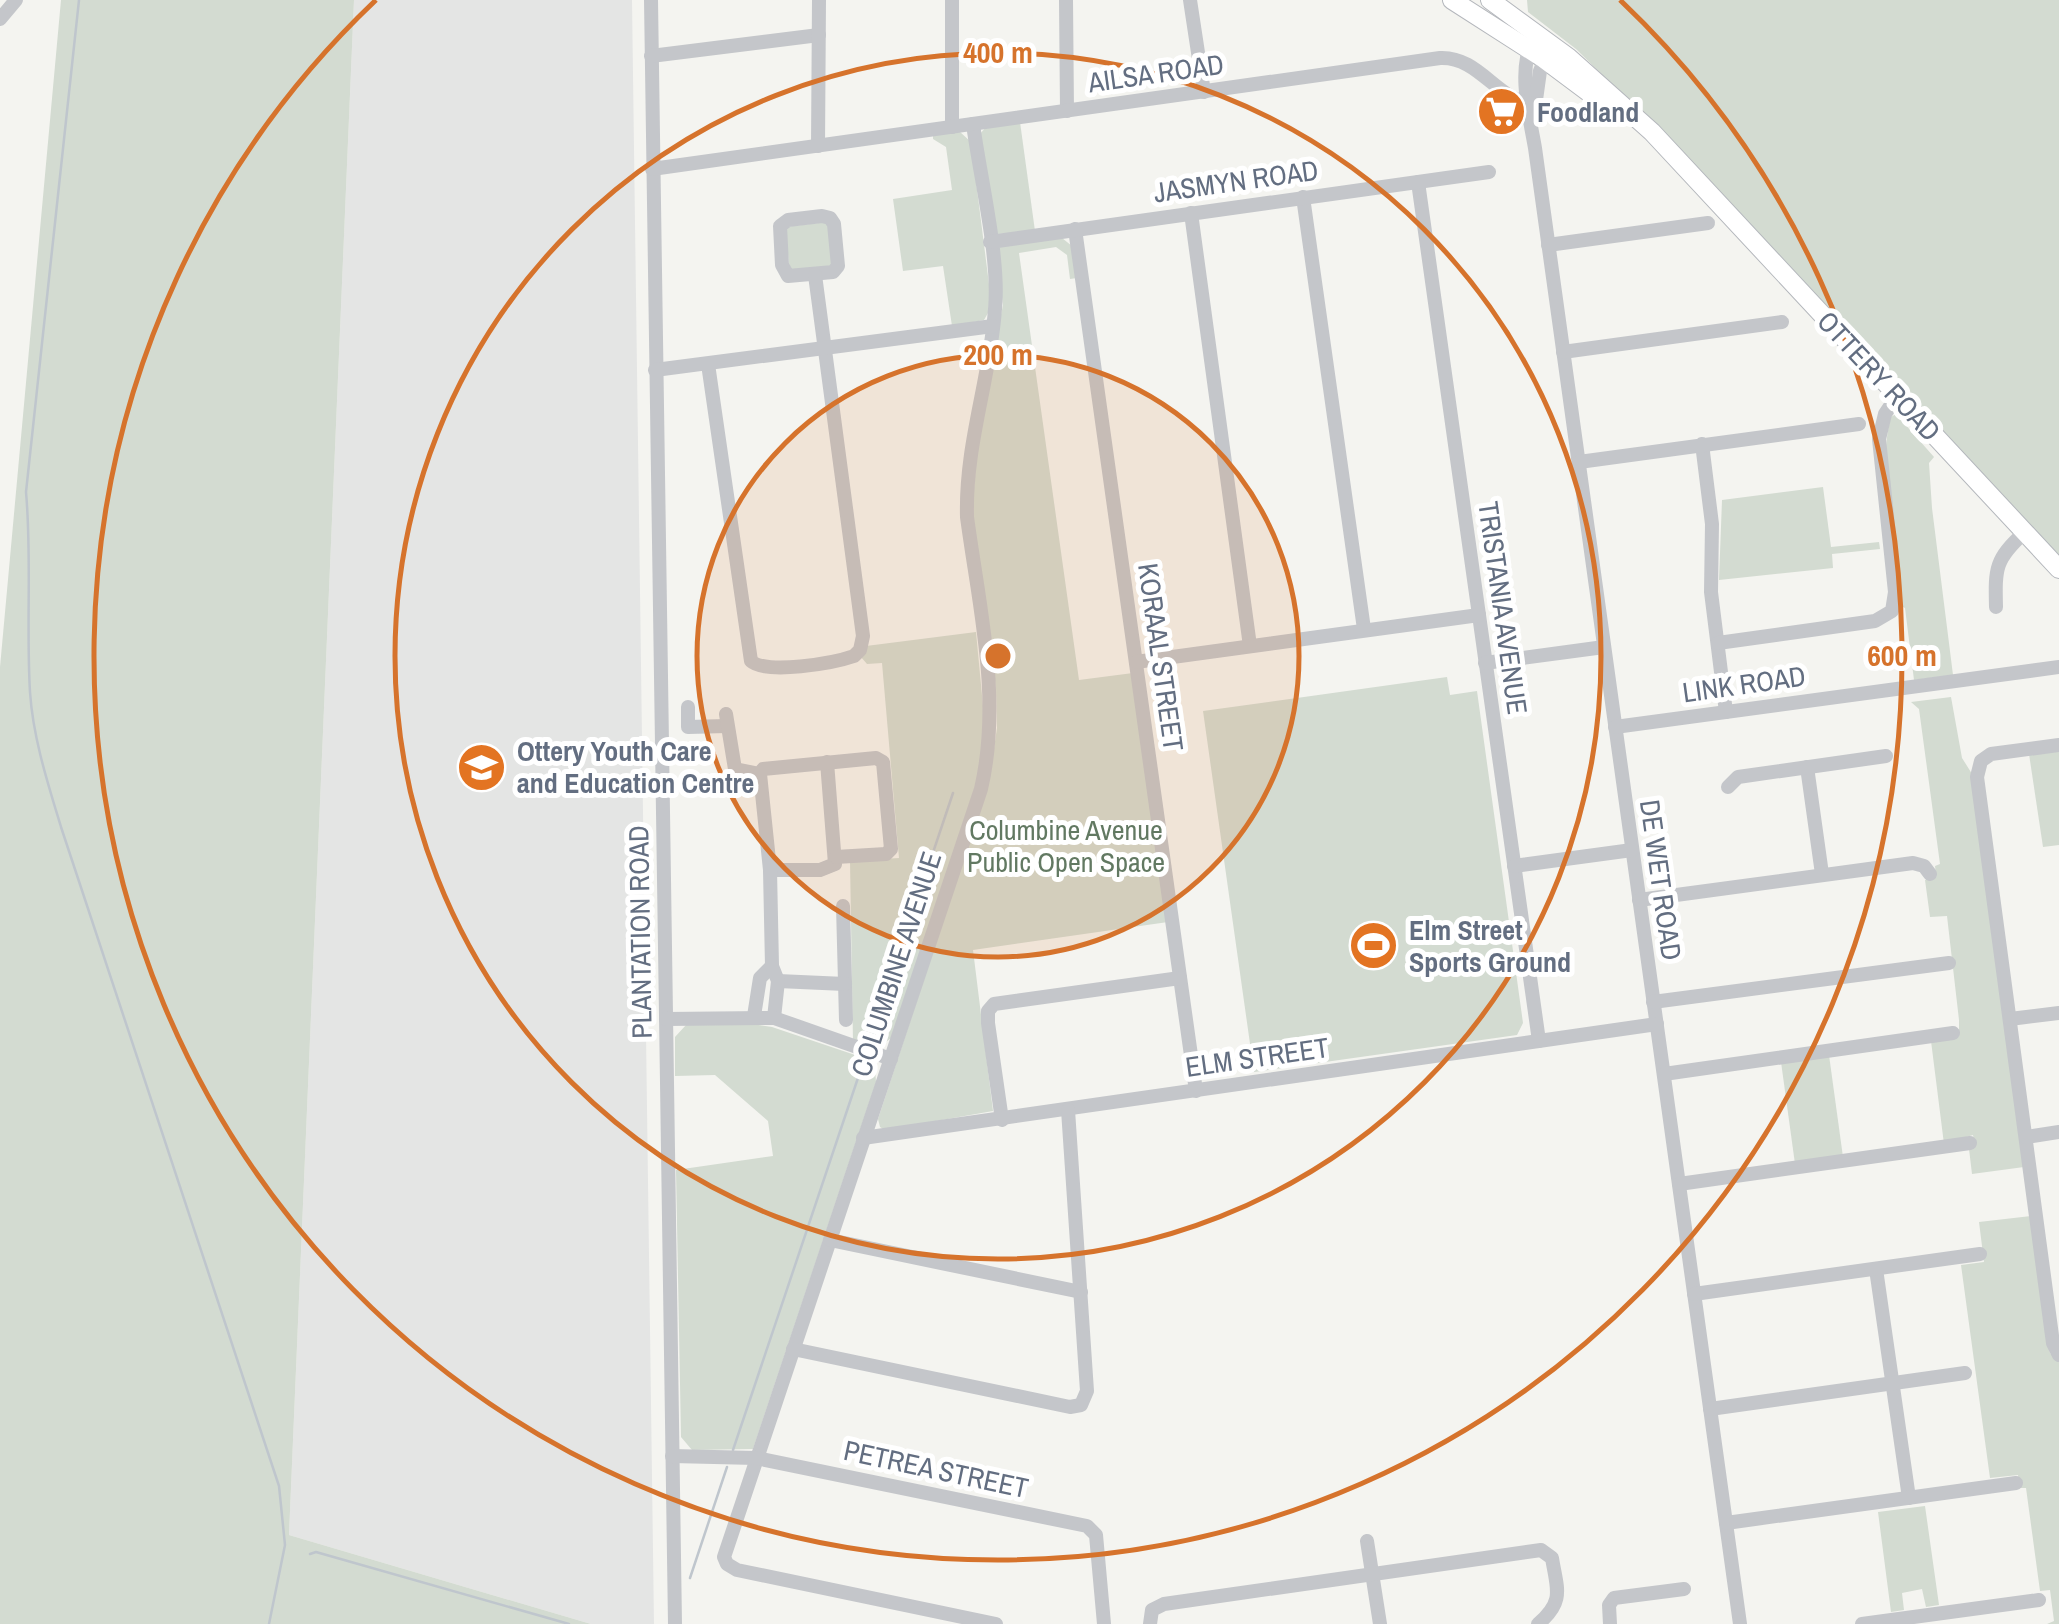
<svg xmlns="http://www.w3.org/2000/svg" width="2059" height="1624" viewBox="0 0 2059 1624" font-family="'Archivo Narrow',sans-serif">
	<style>
		.built { fill: #e4e5e4 }
		.green { fill: #d3dbd1 }
		.lines { fill: none; stroke-linecap: round; stroke-linejoin: round }
		.stream { stroke: #bfc6cd; stroke-width: 2.5 }
		.major-casing { stroke: #b4b7bc; stroke-width: 20 }
		.minor { stroke: #c4c6ca; stroke-width: 14 }
		.major { stroke: #fff; stroke-width: 18 }
		.ring { fill: none; stroke: #d6732c; stroke-width: 5 }
		.labels { text-anchor: middle; stroke-width: 10; stroke-linejoin: round; paint-order: stroke }
		.street-label { font-size: 28px; fill: #636e81; stroke: #fff }
		.poi-label { font-size: 28px; font-weight: bold; fill: #636e81; stroke: #fff; text-anchor: start }
		.park-label { font-size: 28px; fill: #627962; stroke: #fff }
		.centre { fill: #d6732c; stroke: #fff; stroke-width: 5 }
		.ring-label { font-size: 30px; text-anchor: middle; font-weight: bold; fill: #d6732c; stroke: #fff; stroke-width: 10; stroke-linejoin: round; paint-order: stroke }
	</style>
	<rect width="100%" height="100%" fill="#f4f4f0"/>
	<!-- built -->
	<polygon class="built" points="354,0 632,0 654,1624 591,1624 289,1535"/>
	<!-- green -->
	<g class="green">
		<polygon points="61,0 354,0 289,1535 591,1624 0,1624 0,667"/>
		<polygon points="1527,0 2059,0 2059,556 1646,118 1576,49 1528,12"/>
		<polygon points="1020,122 1035,231 998,234 995,233 980,134 986,127"/>
		<polygon points="960,132 971,142 990,292 988,313 984,320 952,326 943,266 903,271 893,199 952,190 946,147 933,139 933,135"/>
		<polygon points="827,222 835,258 831,268 790,272 785,227"/>
		<polygon points="1062,238 1072,246 1077,278 1070,279 1067,255 1056,247 1019,253 1079,680 1133,673 1168,922 973,950 993,1111 885,1130 880,1127 878,1119 989,782 997,728 996,688 972,509 981,411 1003,305 996,251 1001,246"/>
		<path d="M1896,414L1934,457L1929,463L1932,508L1953,675L1914,680L1905,608L1901,606C1894,549 1876,472 1891,417Z"/>
		<polygon points="1823,487 1831,547 1879,542 1880,549 1832,554 1833,568 1719,580 1722,500"/>
		<polygon points="976,632 985,727 977,781 891,1038 878,1048 853,1042 850,861 899,858 882,663 867,664 861,657 866,646"/>
		<polygon points="1447,677 1450,695 1477,691 1523,1023 1517,1035 1254,1072 1203,711"/>
		<polygon points="1951,697 1962,758 1974,777 2024,1167 1972,1174 1969,1149 1975,1147 1973,1135 1944,1144 1931,1041 1959,1037 1959,1020 1947,916 1930,917 1925,880 1936,876 1935,866 1940,864 1919,709 1911,702"/>
		<polygon points="2059,751 2059,845 2043,847 2029,754"/>
		<polygon points="751,1024 772,1027 867,1059 875,1068 876,1082 753,1449 692,1450 681,1437 676,1170 773,1156 768,1121 715,1075 675,1076 675,1037 686,1025"/>
		<polygon points="1829,1055 1843,1157 1795,1164 1781,1062"/>
		<polygon points="2031,1216 2050,1353 2059,1362 2059,1624 2047,1624 2054,1621 2050,1590 2040,1591 2026,1488 2020,1488 2018,1475 1990,1478 1961,1265 1984,1262 1979,1222"/>
		<polygon points="1925,1506 1939,1605 1926,1607 1922,1589 1902,1593 1904,1610 1891,1612 1878,1512"/>
	</g>
	<g class="lines">
		<!-- stream -->
		<g class="stream">
			<path d="M79,0L26,492C32,559 26,625 30,692C33,738 48,784 61,827L279,1486L285,1545L269,1624"/>
			<polyline points="870,1040 953,793"/>
			<polyline points="733,1450 863,1063"/>
			<polyline points="310,1554 316,1552 569,1624"/>
			<polyline points="690,1578 727,1467"/>
		</g>
		<defs>
			<g id="major">
				<polyline points="1452,0 1544,59 1611,109"/>
				<polyline points="1490,0 1568,57 1652,132 2059,569"/>
			</g>
		</defs>
		<!-- major casing -->
		<use href="#major" class="major-casing"/>
		<!-- minor -->
		<g class="minor">
			<polyline points="651,0 675,1624"/>
			<polyline points="952,0 952,127"/>
			<polyline points="1066,0 1067,111"/>
			<polyline points="1190,0 1204,92"/>
			<polyline points="0,19 16,0"/>
			<path d="M1533,41C1517,68 1530,119 1535,148L1740,1624"/>
			<polyline points="651,56 819,35"/>
			<polyline points="1535,107 1540,71 1548,51"/>
			<path d="M973,124C980,177 1000,258 995,309C990,380 965,444 967,517C979,607 1002,699 981,789L724,1557L727,1564L737,1570L996,1624"/>
			<polyline points="818,146 819,0"/>
			<path d="M652,169L1440,58C1480,56 1498,103 1535,104"/>
			<polyline points="1418,182 1539,1041"/>
			<polyline points="1303,197 1364,629"/>
			<polyline points="1191,213 1250,646"/>
			<polygon points="822,216 830,218 834,224 838,266 833,272 788,276 782,265 780,226 788,220"/>
			<polyline points="1075,229 1196,1091"/>
			<polyline points="990,242 1489,172"/>
			<polyline points="1548,245 1708,223"/>
			<polyline points="1563,352 1782,322"/>
			<path d="M708,364L751,661C766,675 834,663 854,656L860,650L863,636L815,275"/>
			<polyline points="655,370 993,326"/>
			<polyline points="1702,444 1712,524 1711,592 1726,712"/>
			<polyline points="1579,462 1859,424"/>
			<path d="M1996,607C1995,568 1995,559 2025,532"/>
			<polyline points="1718,643 1875,621 1892,611 1895,592 1879,439 1885,414 1897,396"/>
			<polyline points="1136,662 1479,615"/>
			<polyline points="1485,663 1604,647"/>
			<polyline points="688,707 688,727 727,726"/>
			<polyline points="726,714 735,769 760,774"/>
			<polyline points="1615,727 2059,667"/>
			<polyline points="2059,745 1991,754 1981,761 1977,777 2053,1343 2059,1355"/>
			<polyline points="1807,767 1822,874"/>
			<polyline points="1728,787 1738,777 1886,756"/>
			<polyline points="1514,866 1632,850"/>
			<polyline points="770,870 820,870 835,864 827,762"/>
			<polyline points="1639,900 1913,863 1924,866 1930,874"/>
			<polyline points="843,906 846,1020"/>
			<polyline points="778,981 845,984"/>
			<polyline points="1653,1002 1949,963"/>
			<polyline points="754,1016 760,978 772,966"/>
			<polyline points="774,1018 778,981 772,966 770,870 760,774 763,769 876,758 883,762 891,849 886,854 836,857"/>
			<polyline points="666,1019 774,1018 891,1059"/>
			<polyline points="2010,1019 2059,1013"/>
			<polyline points="1664,1074 1953,1033"/>
			<polyline points="1002,1120 988,1023 988,1011 994,1004 1180,978"/>
			<polyline points="2026,1137 2059,1132"/>
			<polyline points="863,1138 1657,1024"/>
			<polyline points="1679,1184 1970,1143"/>
			<polyline points="830,1240 1081,1292"/>
			<polyline points="1876,1269 1909,1498"/>
			<polyline points="1694,1294 1980,1254"/>
			<polyline points="793,1349 1070,1407 1081,1405 1087,1391 1068,1110"/>
			<polyline points="1710,1409 1965,1373"/>
			<polyline points="672,1456 756,1458 1087,1526 1096,1535 1104,1624"/>
			<polyline points="1726,1523 2016,1483"/>
			<polyline points="1367,1541 1380,1624"/>
			<path d="M1150,1624L1152,1610L1164,1604L1541,1550L1552,1558C1557,1589 1565,1601 1538,1624"/>
			<polyline points="1610,1624 1609,1605 1614,1598 1684,1589"/>
			<polyline points="1862,1624 2039,1600"/>
		</g>
		<!-- major -->
		<use href="#major" class="major"/>
	</g>
	<!-- distance rings -->
	<circle cx="998" cy="656" r="301" fill="#d6732c" fill-opacity=".12"/>
	<g class="ring">
		<circle cx="998" cy="656" r="301"/>
		<circle cx="998" cy="656" r="603"/>
		<path d="M1620 0A904 904 0 1 1 376 0"/>
	</g>
	<!-- icons -->
	<defs>
		<symbol id="supermarket-disc" viewBox="-11 -11 22 22"><circle r="9.5" fill="#e37422" stroke="#fff"/><path d="M-6-5.5h2.5l.6 2H6L4.5 2H-2.5L-4.4-4H-6ZM-1.5 3.2a1.3 1.3 0 1 0 .1 0ZM3 3.2a1.3 1.3 0 1 0 .1 0Z" fill="#fff"/></symbol>
		<symbol id="school-disc" viewBox="-11 -11 22 22"><circle r="9.5" fill="#e37422" stroke="#fff"/><path d="M0-5L7-2L0 1L-7-2ZM-4 1L0 2.5L4 1V4Q0 6-4 4Z" fill="#fff"/></symbol>
		<symbol id="stadium-disc" viewBox="-11 -11 22 22"><circle r="9.5" fill="#e37422" stroke="#fff"/><path d="M0-5a6.5 5 0 1 0 0 10a6.5 5 0 1 0 0-10ZM-3.5-1.8h7v3.6h-7Z" fill="#fff"/></symbol>
	</defs>
	<g fill-rule="evenodd">
		<use href="#supermarket-disc" x="1474" y="84" width="55" height="55"/>
		<use href="#school-disc" x="454" y="740" width="55" height="55"/>
		<use href="#stadium-disc" x="1346" y="918" width="55" height="55"/>
	</g>
	<g class="labels">
		<!-- street labels -->
		<g class="street-label">
			<text transform="translate(1156 73) rotate(-8)" y="10">AILSA ROAD</text>
			<text transform="translate(1236 181) rotate(-8)" y="10">JASMYN ROAD</text>
			<text transform="translate(1879 376) rotate(47)" y="10">OTTERY ROAD</text>
			<text transform="translate(1503 608) rotate(82)" y="10">TRISTANIA AVENUE</text>
			<text transform="translate(1161 657) rotate(82)" y="10">KORAAL STREET</text>
			<text transform="translate(1744 684) rotate(-8)" y="10">LINK ROAD</text>
			<text transform="translate(1661 880) rotate(82)" y="10">DE WET ROAD</text>
			<text transform="translate(640 932) rotate(-91)" y="10">PLANTATION ROAD</text>
			<text transform="translate(896 964) rotate(-72)" y="10">COLUMBINE AVENUE</text>
			<text transform="translate(1257 1057) rotate(-8)" y="10">ELM STREET</text>
			<text transform="translate(936 1469) rotate(12)" y="10">PETREA STREET</text>
		</g>
		<!-- poi labels -->
		<g class="poi-label">
			<text x="1537" y="122">Foodland</text>
			<text x="517" y="761">Ottery Youth Care<tspan x="517" dy="32">and Education Centre</tspan></text>
			<text x="1409" y="940">Elm Street<tspan x="1409" dy="32">Sports Ground</tspan></text>
		</g>
		<!-- park labels -->
		<g class="park-label">
			<text x="1066" y="840">Columbine Avenue<tspan x="1066" dy="32">Public Open Space</tspan></text>
		</g>
	</g>
	<circle cx="998" cy="656" r="15" class="centre"/>
	<g class="ring-label">
		<text x="998" y="63">400 m</text>
		<text x="998" y="365">200 m</text>
		<text x="1902" y="666">600 m</text>
	</g>
</svg>
